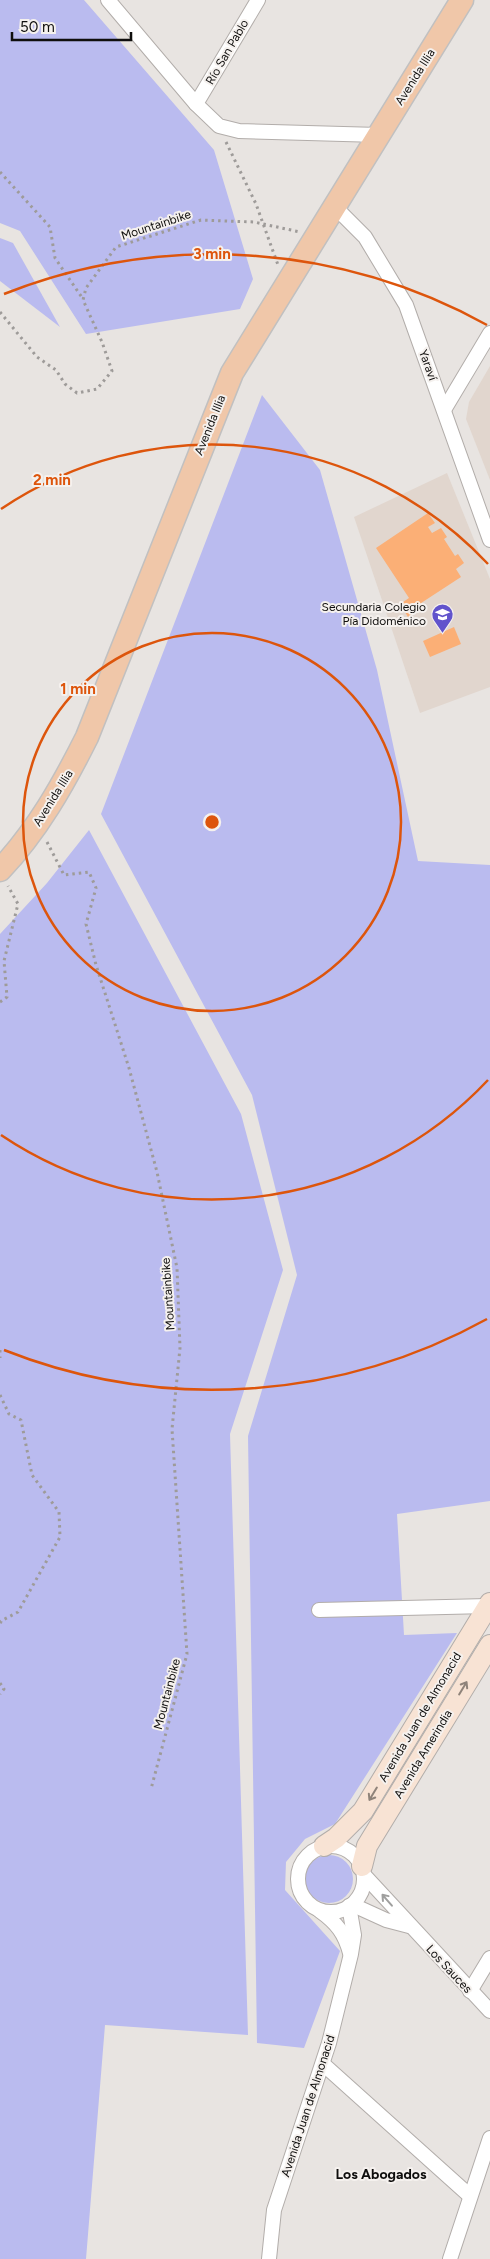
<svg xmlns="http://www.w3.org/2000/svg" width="490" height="2259" viewBox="0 0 490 2259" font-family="Figtree,sans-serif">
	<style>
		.built { fill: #e1d6ce }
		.green { fill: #babbef }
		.building { fill: #fbaf76 }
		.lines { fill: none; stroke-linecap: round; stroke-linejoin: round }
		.street-casing { stroke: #b2adaa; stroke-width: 16 }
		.secondary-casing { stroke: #b2adaa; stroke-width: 22 }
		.primary-casing { stroke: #c1c0c0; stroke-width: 25 }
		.path { stroke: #9e9b99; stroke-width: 3; stroke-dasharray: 2.5 4; stroke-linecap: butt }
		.street { stroke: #fff; stroke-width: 14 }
		.secondary { stroke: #f8e3d4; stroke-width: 20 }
		.primary { stroke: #f0c7a9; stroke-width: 22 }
		.oneway { stroke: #8f837a }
		.oneway2 { stroke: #9f9f9e }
		.ring { fill: none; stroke: #dd550c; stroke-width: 2.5 }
		.labels { text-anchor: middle; stroke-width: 4; stroke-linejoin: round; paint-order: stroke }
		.street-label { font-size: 12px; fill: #0f0e0d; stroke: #f5f1ee }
		.poi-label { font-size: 12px; fill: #0f0e0d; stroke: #f5f1ee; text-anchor: end }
		.neighbourhood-label { font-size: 14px; font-weight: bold; fill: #0f0e0d; stroke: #f5f1ee }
		.centre { fill: #dd550c; stroke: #f5f1ee; stroke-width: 2.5 }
		.ring-label { font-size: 15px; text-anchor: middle; font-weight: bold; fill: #dd550c; stroke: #f5f1ee; stroke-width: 4; stroke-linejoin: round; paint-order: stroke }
	</style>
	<rect width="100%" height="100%" fill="#e8e4e1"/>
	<!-- built -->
	<g class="built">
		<polygon points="490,366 490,480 466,419 469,402"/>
		<polygon points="447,473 490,579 490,687 420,713 354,517"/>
	</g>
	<!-- green -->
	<g class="green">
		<polygon points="0,0 84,0 214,150 253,279 240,309 86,334 20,231 0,223"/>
		<polygon points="0,238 13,243 60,327 0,281"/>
		<polygon points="262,395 320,470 377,670 418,861 490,865 490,1501 397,1514 404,1635 457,1633 335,1824 305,1839 286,1862 285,1890 340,1951 304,2048 257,2043 248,1436 297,1275 252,1095 101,814"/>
		<polygon points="89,830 241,1114 283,1270 230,1434 248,2035 105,2025 86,2259 0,2259 0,934 47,883"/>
		<circle cx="329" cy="1879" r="24"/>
	</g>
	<!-- building -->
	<g class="building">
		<polygon points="428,513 435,523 428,527 432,533 441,528 447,537 444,539 455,556 458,554 464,563 456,569 461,577 415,607 417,610 408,617 400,604 409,598 376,548"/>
		<polygon points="454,627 461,644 430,657 423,641"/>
	</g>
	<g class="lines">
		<defs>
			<g id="street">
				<polyline points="108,0 196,104 219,126 239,131 379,135"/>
				<polyline points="196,104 258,0"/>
				<polyline points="335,207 365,237 406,305 490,540"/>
				<polyline points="444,410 490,333"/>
				<polyline points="319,1610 488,1606"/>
				<circle cx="331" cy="1879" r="33"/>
				<polyline points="364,1875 490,2011"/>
				<polyline points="353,1905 386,1920 409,1926"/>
				<path d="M320,1911C337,1923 345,1934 350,1953"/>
				<polyline points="470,1991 490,1958"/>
				<polyline points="323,2064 470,2196"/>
				<polyline points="269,2259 274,2210 329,2043 351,1954 354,1935 349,1906"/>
				<polyline points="450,2259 490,2138"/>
			</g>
			<g id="secondary">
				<polyline points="324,1846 336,1838 363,1811 490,1603"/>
				<polyline points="362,1866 367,1846 490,1645"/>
			</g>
			<path id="primary" d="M0,870C37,831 63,785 87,737L232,373L462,0"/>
		</defs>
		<!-- street casing -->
		<use href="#street" class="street-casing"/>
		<!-- secondary casing -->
		<use href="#secondary" class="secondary-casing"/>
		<!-- primary casing -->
		<use href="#primary" class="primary-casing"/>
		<!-- path -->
		<g class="path">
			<polyline points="226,142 256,204 278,265"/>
			<polyline points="0,172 50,227 55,258 83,299"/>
			<polyline points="0,312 37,357 56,370 65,384 77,393 97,389 112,371 102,342 83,300 86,288 116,247 201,220 254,222 300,232"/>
			<polyline points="47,842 64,875 89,872 96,888 86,924 96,965 129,1068 157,1172 177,1268 180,1348 172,1429 187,1654 151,1789"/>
			<polyline points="0,1002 7,997 4,961 18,904 8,886"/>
			<polyline points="0,1350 0,1358"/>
			<polyline points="0,1395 9,1414 21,1420 32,1475 59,1512 60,1537 18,1612 1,1621 0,1626"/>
			<polyline points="0,1683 4,1689 0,1694"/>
		</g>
		<!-- street -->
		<use href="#street" class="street"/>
		<!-- secondary -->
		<use href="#secondary" class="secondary"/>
		<!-- primary -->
		<use href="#primary" class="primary"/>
	</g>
	<!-- one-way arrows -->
	<defs><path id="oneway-shaft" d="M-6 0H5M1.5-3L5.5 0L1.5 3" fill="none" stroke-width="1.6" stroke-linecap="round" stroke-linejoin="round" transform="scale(1.25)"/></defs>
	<g class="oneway">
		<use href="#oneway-shaft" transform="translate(463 1688) rotate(-59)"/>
		<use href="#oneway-shaft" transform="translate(373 1794) rotate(121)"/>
	</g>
	<use class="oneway2" href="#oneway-shaft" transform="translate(387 1900) rotate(-131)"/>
	<!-- distance rings -->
	<g class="ring">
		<circle cx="212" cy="822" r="189"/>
		<path d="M488 1080A378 378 0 0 1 1 1135M1 509A378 378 0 0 1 488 564"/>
		<path d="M487 1319A568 568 0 0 1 4 1350M4 294A568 568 0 0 1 487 325"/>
	</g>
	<!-- icons -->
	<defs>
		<symbol id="school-pin" viewBox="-11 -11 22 30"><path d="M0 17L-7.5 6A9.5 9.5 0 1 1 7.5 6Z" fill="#6153cc" stroke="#f5f1ee"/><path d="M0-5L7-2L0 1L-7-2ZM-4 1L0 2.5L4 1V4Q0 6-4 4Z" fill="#fff"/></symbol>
	</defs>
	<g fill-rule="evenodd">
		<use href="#school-pin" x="430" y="602" width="25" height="34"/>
	</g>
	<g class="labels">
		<!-- street labels -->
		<g class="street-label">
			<text transform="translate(227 52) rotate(-60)" y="4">Río San Pablo</text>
			<text transform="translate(415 77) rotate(-58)" y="4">Avenida Illia</text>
			<text transform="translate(156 225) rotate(-18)" y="4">Mountainbike</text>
			<text transform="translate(428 365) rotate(70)" y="4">Yaraví</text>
			<text transform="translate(210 425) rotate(-68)" y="4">Avenida Illia</text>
			<text transform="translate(53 798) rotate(-58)" y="4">Avenida Illia</text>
			<text transform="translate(168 1294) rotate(-94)" y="4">Mountainbike</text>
			<text transform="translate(167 1694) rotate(-75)" y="4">Mountainbike</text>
			<text transform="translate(420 1717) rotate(-59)" y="4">Avenida Juan de Almonacid</text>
			<text transform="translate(423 1754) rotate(-59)" y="4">Avenida Amerindia</text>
			<text transform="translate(449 1969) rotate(47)" y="4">Los Sauces</text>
			<text transform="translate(308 2106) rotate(-72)" y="4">Avenida Juan de Almonacid</text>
		</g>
		<!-- poi labels -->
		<g class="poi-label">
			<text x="426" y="611">Secundaria Colegio<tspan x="426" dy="14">Pía Didoménico</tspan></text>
		</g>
		<!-- neighbourhood labels -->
		<g class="neighbourhood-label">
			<text x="381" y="2179">Los Abogados</text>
		</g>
	</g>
	<circle cx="212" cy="822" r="8" class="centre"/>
	<g class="ring-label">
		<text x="212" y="259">3 min</text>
		<text x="52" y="485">2 min</text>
		<text x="78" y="694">1 min</text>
	</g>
	<!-- scale -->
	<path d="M12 32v8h119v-8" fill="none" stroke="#0f0e0d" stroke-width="2.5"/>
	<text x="20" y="32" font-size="15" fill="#0f0e0d" stroke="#f5f1ee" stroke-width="4" paint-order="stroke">50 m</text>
</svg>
